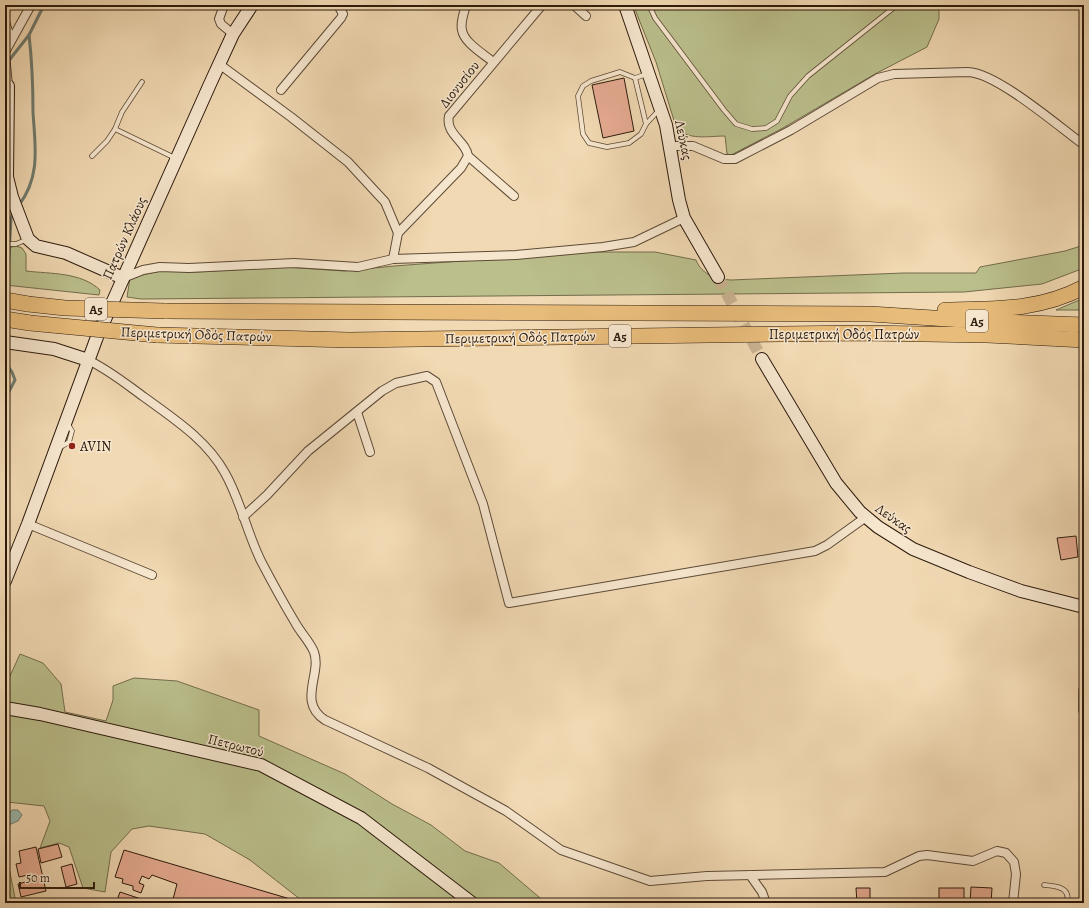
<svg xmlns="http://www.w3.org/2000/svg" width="1089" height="908" viewBox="0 0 1089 908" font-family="Alegreya,serif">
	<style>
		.green { fill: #babf8c; stroke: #736c4c }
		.water { fill: #9bbaaf; stroke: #6f7a6e }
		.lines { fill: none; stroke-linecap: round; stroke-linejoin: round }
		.stream { stroke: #6f7a6e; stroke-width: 3 }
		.building { fill: #e6ab92; stroke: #2c1a0c }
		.secondary-tunnel { stroke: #cab392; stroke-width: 12; stroke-dasharray: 12 6; stroke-linecap: butt }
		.lane-casing { stroke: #5d4a36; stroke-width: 5.5 }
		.street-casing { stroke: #5d4a36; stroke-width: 10 }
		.secondary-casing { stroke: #2c1a0c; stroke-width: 14 }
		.highway-casing { stroke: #2c1a0c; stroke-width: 16 }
		.lane { stroke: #f6e6ce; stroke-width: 4 }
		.street { stroke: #f6e6ce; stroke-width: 8 }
		.secondary { stroke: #f6e6ce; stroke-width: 12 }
		.highway { stroke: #e8bc7a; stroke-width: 15 }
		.highway-bridge-casing { stroke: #2c1a0c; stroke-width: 16; stroke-linecap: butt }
		.highway-bridge { stroke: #e8bc7a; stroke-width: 15 }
		.poi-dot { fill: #8f2418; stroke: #f6e6ce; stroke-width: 1.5 }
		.labels { text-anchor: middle; stroke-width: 3; stroke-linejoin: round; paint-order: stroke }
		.shield { fill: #f6e6ce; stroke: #695746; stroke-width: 1 }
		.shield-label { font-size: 13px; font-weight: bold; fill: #2c1a0c }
		.street-label { font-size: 14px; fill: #2c1a0c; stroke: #f6e6ce }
		.poi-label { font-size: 14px; fill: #2c1a0c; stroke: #f6e6ce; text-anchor: start }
	</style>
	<rect width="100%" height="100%" fill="#f1d9b3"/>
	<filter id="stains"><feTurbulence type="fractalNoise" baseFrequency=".005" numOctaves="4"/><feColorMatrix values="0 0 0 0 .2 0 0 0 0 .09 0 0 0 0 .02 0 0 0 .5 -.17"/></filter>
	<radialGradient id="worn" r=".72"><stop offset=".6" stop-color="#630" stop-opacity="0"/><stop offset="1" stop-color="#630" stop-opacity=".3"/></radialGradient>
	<!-- green -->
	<g class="green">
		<path d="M637,5H935L939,11V19L927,47L875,74L783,128L731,155L727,154L725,136C709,136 687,141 676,127L656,62L634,7Z"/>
		<path d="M1084,245V268L1042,284L964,292L141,299L127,297L130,278L158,271L196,272L285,267L344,271L394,266L583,252H655L696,260C702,275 716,279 731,280L903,273H976L980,267L1065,251Z"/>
		<path d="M16,246L22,248L26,254V271C51,274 81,272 100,290L99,295L5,285L8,248Z"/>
		<polygon points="1084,298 1084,310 1056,310"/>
		<polygon points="20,654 43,663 61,684 65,712 106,721 113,700 113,686 134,678 177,681 259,710 259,736 345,774 392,804 431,825 465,851 499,863 546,903 305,903 250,860 205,834 149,826 132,829 111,852 105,892 83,888 69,847 59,843 40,848 50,821 44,806 7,802 5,804 5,687"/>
		<polygon points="5,847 16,903 5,903"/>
	</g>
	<!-- water -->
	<polygon class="water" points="12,810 18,810 22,815 18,821 6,826 5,820"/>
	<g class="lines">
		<!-- stream -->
		<g class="stream">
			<polyline points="7,63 29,35 44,5"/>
			<path d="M19,205C41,176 35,146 33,112C33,86 32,61 29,35"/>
			<polyline points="7,289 11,219 14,211"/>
			<polyline points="5,362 12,372 15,380 5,399"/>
		</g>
	</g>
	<!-- building -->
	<g class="building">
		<polygon points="624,78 634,131 603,138 592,85"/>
		<polygon points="1076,536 1078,557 1061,560 1057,538"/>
		<rect x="1079" y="689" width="5" height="23"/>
		<polygon points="58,844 62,857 41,863 38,849"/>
		<polygon points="36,847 46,891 21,897 18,884 29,881 28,875 19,877 16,864 21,863 19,851"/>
		<polygon points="124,850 297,901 297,903 172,903 177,884 152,875 149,879 142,876 139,883 144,885 141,893 133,890 133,886 122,883 123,879 115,877"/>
		<polygon points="72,864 77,884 66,887 61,867"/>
		<polygon points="971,887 992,888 991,903 970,903"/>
		<polygon points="856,888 870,888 870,903 857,903"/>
		<rect x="939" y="888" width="25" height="15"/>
		<polygon points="120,892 153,903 116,903"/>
	</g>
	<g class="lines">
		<!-- secondary-tunnel -->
		<polyline class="secondary-tunnel" points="718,277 762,359"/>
		<defs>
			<g id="lane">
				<polyline points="649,5 655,18 724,110 736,124 752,129 766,128 777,121 790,96 808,76 897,5"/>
				<polyline points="647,74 635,78 620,72 591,81 583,86 578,96 583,134 589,143 607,147 629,143 641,134 646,124 659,110"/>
				<polyline points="635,78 646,124"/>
				<polyline points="142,82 122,112 115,129 175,158"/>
				<polyline points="92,156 107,141 115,129"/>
				<polyline points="5,244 16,244 28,239"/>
				<polyline points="59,448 69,442 72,431 68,424"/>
				<path d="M1044,885C1056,886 1071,887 1067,903"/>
			</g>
			<g id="street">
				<polyline points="224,5 219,19 221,24 233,34"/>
				<path d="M466,5C464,13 460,22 462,30C464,43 484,54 493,62"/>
				<polyline points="574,5 586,16"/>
				<polyline points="5,22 11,40"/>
				<polyline points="5,52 31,5"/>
				<polyline points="5,54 8,86"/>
				<polyline points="219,64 291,117 348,162 385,202 398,233"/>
				<polyline points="281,90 341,18 343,14 338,5"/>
				<path d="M670,146H693L724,159H735L791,130L878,78L894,74L968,72C997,73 1058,126 1084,145"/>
				<polyline points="468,156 514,196"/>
				<path d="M393,259L398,233L461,168L468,156C466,141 445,134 449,116L542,5"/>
				<polyline points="123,278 143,270 160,267 189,268 294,263 358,267 393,259 516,255 603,247 634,242 684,218"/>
				<path d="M88,360C109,370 126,384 144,397C174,419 207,440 225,473C241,501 247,534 262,563C273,584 284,604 296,624C301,633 310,642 314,652C322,674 297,702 325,720L428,768L506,811L561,850L650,881L707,876L885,872L919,856L927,855L973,861L997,851L1006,853L1014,862L1016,874L1013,903"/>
				<polyline points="357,412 370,452"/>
				<polyline points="243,517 267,495 308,451 382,391 396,383 427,376 436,382 483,504 509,603 815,551 827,545 866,517"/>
				<polyline points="28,524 152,575"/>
				<polyline points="750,875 762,892 766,903"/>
			</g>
			<g id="secondary">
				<polyline points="625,5 666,125 679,200 684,218 718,277"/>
				<polyline points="8,86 7,177 12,197 28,239 36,246 66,253 123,278"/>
				<polyline points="5,342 54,349 88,360"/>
				<polyline points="762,359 836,483 860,512 878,527 913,549 969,572 1021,591 1084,607"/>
				<polyline points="5,581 28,524 97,337 210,84 233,34 252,5"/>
				<polyline points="5,708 40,714 261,765 361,818 472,903"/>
			</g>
			<g id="highway">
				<polyline points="5,300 28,304"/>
				<path d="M945,310C994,309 1039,311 1084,287"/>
				<polyline points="165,311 870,314 980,321 1084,325"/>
				<polyline points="5,319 30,323"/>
				<polyline points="157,335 349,340 862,333 987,335 1084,340"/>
			</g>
		</defs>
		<!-- lane casing -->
		<use href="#lane" class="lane-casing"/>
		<!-- street casing -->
		<use href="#street" class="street-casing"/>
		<!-- secondary casing -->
		<use href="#secondary" class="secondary-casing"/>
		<!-- highway casing -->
		<use href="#highway" class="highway-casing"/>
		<!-- lane -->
		<use href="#lane" class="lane"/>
		<!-- street -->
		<use href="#street" class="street"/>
		<!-- secondary -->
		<use href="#secondary" class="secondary"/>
		<!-- highway -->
		<use href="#highway" class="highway"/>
		<defs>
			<g id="highway-bridge">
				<polyline points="28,304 65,308 165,311"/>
				<polyline points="30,323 157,335"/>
			</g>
		</defs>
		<!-- highway-bridge casing -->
		<use href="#highway-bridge" class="highway-bridge-casing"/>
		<!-- highway-bridge -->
		<use href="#highway-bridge" class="highway-bridge"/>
	</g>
	<!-- markers -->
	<circle class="poi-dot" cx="72" cy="446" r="4"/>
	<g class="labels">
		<!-- shield labels -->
		<g class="shield">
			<rect x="85" y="298" width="22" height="22" rx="3"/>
			<rect x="966" y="310" width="22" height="22" rx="3"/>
			<rect x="609" y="325" width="22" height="22" rx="3"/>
		</g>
		<g class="shield-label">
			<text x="96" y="314">Α5</text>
			<text x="977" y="326">Α5</text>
			<text x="620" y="341">Α5</text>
		</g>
		<!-- street labels -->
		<g class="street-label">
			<text transform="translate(459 84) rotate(-52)" y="5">Διονυσίου</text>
			<text transform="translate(684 140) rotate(78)" y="5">Λεύκας</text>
			<text transform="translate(124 238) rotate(-66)" y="5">Πατρών Κλάους</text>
			<text transform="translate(196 334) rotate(2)" y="5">Περιμετρική Οδός Πατρών</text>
			<text x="844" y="339">Περιμετρική Οδός Πατρών</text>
			<text transform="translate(520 337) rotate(-1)" y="5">Περιμετρική Οδός Πατρών</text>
			<text transform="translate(894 518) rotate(35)" y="5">Λεύκας</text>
			<text transform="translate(236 745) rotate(14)" y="5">Πετρωτού</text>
		</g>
		<!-- poi labels -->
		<g class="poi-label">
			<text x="80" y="451">AVIN</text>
		</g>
	</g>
	<!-- margin -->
	<rect width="1089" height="908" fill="none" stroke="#f1d9b3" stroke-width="20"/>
	<rect x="6" y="6" width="1077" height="896" fill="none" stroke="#2c1a0c" stroke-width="2"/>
	<rect x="10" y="10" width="1069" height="888" fill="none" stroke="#2c1a0c"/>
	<!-- scale -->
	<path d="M20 882v6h74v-6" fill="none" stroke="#2c1a0c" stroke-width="2"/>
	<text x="26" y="882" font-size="12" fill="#2c1a0c" stroke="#f6e6ce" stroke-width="3" paint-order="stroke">50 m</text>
	<rect width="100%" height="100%" filter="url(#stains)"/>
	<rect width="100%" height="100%" fill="url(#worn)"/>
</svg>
